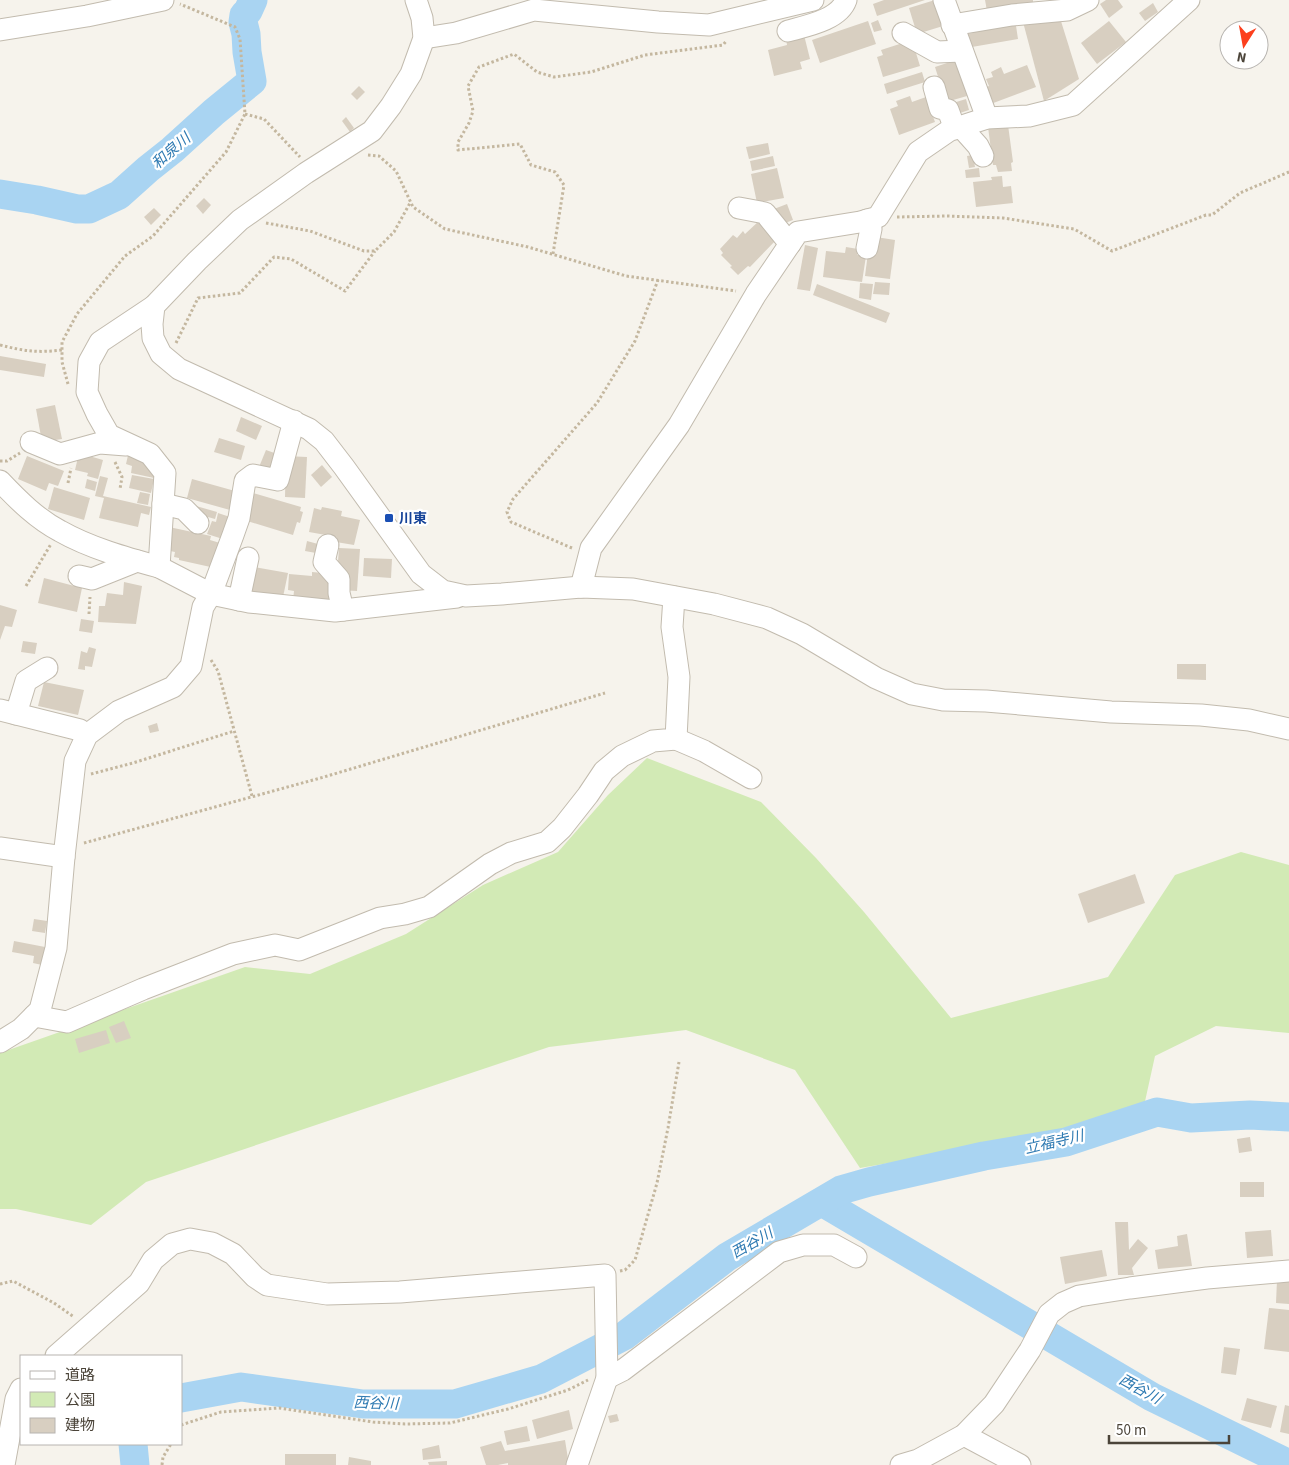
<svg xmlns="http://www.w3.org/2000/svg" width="1289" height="1465" viewBox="0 0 1289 1465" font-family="'Source Sans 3','Noto Sans JP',sans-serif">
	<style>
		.green { fill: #d2eab5 }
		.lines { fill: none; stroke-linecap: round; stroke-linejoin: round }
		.river { stroke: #a9d4f2; stroke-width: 29 }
		.building { fill: #d8cfc1 }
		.minor-casing { stroke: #c2bbae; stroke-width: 23 }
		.path { stroke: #c4b79f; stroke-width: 3; stroke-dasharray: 2.5 2.5; stroke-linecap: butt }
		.minor { stroke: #fff; stroke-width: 21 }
		.transit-dot { fill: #1a4fb4; stroke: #fff; stroke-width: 2 }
		.labels { text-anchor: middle; stroke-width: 4.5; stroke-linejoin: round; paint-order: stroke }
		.transit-label { font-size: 14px; font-weight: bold; fill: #164399; stroke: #fff; text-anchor: start }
		.water-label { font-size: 15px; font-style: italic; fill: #2e7ab2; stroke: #fff }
	</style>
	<rect width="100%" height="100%" fill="#f6f3ec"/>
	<!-- green -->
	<polygon class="green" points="647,758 761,802 816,858 864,912 951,1018 1108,977 1175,875 1241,852 1289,865 1289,1033 1216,1026 1155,1056 1142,1115 1059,1136 1024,1140 860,1168 795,1070 686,1030 549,1047 146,1182 91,1225 16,1209 0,1209 0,1053 245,967 310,974 406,934 483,885 558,852 608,795"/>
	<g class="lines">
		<!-- river -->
		<g class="river">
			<polyline points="0,194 37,200 77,209 89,209 119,195 148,169 172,150 214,112 252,81 247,52 246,34 243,22 244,15 248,11 253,0"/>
			<polyline points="822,1202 1152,1397 1289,1464"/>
			<polyline points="181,1398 241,1387 363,1404 455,1404 541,1379 624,1336 727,1257 841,1190 869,1182 984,1156 1066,1142 1157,1112 1191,1118 1250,1115 1289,1117"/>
			<polyline points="133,1444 135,1465"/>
		</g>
	</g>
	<!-- building -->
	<g class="building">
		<polygon points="884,0 925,0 877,16 873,4"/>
		<polygon points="935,0 943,26 917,34 909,8"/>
		<polygon points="985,0 1033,0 1033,2 987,11"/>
		<polygon points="1106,0 1118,0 1123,7 1109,18 1100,4"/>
		<polygon points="1153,3 1158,12 1145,21 1139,13"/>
		<polygon points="1060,18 1079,79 1044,101 1023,22"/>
		<polygon points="1015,19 1018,39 966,48 964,34 973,33 972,26"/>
		<polygon points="878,20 882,30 874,32 871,23"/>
		<polygon points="868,21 876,44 820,63 812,40"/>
		<polygon points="1109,21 1126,42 1097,64 1081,43"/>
		<polygon points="804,35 810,59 800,62 802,69 774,76 768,50 787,45 786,39"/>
		<polygon points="912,40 920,66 883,77 877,57 883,55 881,50"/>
		<polygon points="956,60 967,96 946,102 935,67"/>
		<polygon points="1027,65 1036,87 988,105 981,89 989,86 986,79 993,77 991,72 1001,67 1004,74"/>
		<polygon points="922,72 925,82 887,94 884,84"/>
		<polygon points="359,86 365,92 357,100 351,94"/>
		<polygon points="910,96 912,102 926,97 935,122 899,135 890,109 898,106 896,101"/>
		<polygon points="966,99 969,110 957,114 953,103"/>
		<polygon points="346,117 354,128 350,132 342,121"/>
		<polygon points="1008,125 1013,162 1011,163 1012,171 998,172 996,165 993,165 988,127"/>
		<polygon points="768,143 770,154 749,159 746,147"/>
		<polygon points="973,155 975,167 969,168 967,156"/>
		<polygon points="773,156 775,166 752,171 750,161"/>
		<polygon points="777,168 784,198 757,203 751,174"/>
		<polygon points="979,168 980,177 966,178 965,170"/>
		<polygon points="1002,176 1003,187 1011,186 1013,203 976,207 973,182 992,180 991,177"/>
		<polygon points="204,198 211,205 203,214 196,206"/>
		<polygon points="787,204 793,220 780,225 774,209"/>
		<polygon points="154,208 161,215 151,225 144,217"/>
		<polygon points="759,221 777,239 750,267 748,266 738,275 730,267 732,266 721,255 723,253 720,249 733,235 737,238 743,231 745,234"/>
		<polygon points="876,237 895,240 890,279 865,276 869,245"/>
		<polygon points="805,245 818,248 810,291 797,289"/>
		<polygon points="846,247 858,249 857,255 866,256 862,282 823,277 826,251 845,253"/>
		<polygon points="875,282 890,283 889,295 873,294"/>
		<polygon points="860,283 873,284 871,300 859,298"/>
		<polygon points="817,284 890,313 886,323 813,295"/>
		<polygon points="0,356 46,364 44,377 0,370"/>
		<polygon points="55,405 62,439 42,442 36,409"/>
		<polygon points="241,417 262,426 256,440 236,431"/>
		<polygon points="219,438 245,446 241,460 214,452"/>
		<polygon points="266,450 280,455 273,472 259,467"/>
		<polygon points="129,451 154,467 154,478 131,473 132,466 126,464"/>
		<polygon points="79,453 103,460 98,479 87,476 88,473 75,470"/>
		<polygon points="27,456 64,471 58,486 49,483 46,491 18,479"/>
		<polygon points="286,456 307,457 305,498 285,497"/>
		<polygon points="322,465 332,477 321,487 311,475"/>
		<polygon points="132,475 154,479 151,493 129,488"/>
		<polygon points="100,476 108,478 103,496 151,507 149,515 141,513 138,527 99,518 104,498 95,496"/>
		<polygon points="87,479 97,482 95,491 85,488"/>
		<polygon points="192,479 235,491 230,510 187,498"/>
		<polygon points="54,487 90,498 84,520 48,509"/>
		<polygon points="140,492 150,494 148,505 137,503"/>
		<polygon points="253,493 301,507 300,511 303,512 300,523 297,522 293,535 244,520"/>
		<polygon points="196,506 217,512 215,519 194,513"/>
		<polygon points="322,507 342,511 341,516 360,520 354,545 336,542 337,537 309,532 314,508 321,510"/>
		<polygon points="218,513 233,518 226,540 207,534 212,521 216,522"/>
		<polygon points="169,527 211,536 210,540 220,543 215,568 179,560 179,558 174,557 175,552 170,551"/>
		<polygon points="307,541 318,544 316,553 305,551"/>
		<polygon points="339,548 360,549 357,591 340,590 337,575"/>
		<polygon points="364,558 392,559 391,578 363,576"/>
		<polygon points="249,566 288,573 283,597 244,590"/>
		<polygon points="312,572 323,573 322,577 331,577 336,604 293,600 294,591 288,590 289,574 312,576"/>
		<polygon points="44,578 82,588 77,612 38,603"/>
		<polygon points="124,582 142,586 136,624 98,622 99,606 105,606 107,593 123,595"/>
		<polygon points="0,605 17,610 12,627 5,626 0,640"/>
		<polygon points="81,619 94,621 92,633 79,631"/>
		<polygon points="23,641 37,643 35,654 21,652"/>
		<polygon points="89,647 96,649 92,667 85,666 85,670 78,669 81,651 87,653"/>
		<polygon points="1177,664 1206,664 1206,680 1177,679"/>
		<polygon points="44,682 84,690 78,715 38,706"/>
		<polygon points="157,723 159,731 150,733 148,726"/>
		<polygon points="1135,874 1145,903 1088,923 1078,894"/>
		<polygon points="34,919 47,921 45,933 32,931"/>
		<polygon points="14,941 45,947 42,965 33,963 34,956 12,952"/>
		<polygon points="124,1021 131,1038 116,1043 109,1027"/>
		<polygon points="106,1030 110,1043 79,1053 75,1039"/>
		<polygon points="1250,1137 1252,1151 1239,1153 1237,1139"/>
		<rect x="1240" y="1182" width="24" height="15"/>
		<polygon points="1115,1222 1128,1222 1129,1250 1138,1239 1148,1248 1132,1268 1134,1275 1118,1275"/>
		<polygon points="1271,1230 1273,1256 1247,1258 1245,1232"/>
		<polygon points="1187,1234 1192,1266 1158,1269 1155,1250 1178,1246 1177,1236"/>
		<polygon points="1102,1250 1107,1276 1065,1284 1060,1257"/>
		<polygon points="1277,1280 1289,1280 1289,1304 1276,1303"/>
		<polygon points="1269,1308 1289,1310 1289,1352 1264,1349"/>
		<polygon points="1224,1347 1240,1349 1236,1375 1221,1373"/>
		<polygon points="1247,1398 1277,1406 1271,1428 1241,1420"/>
		<polygon points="1285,1405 1289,1406 1289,1434 1280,1432"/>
		<polygon points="569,1410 573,1429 537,1439 532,1420"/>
		<polygon points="617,1414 619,1421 610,1423 608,1416"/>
		<polygon points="527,1426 530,1441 507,1445 504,1431"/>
		<polygon points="565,1440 569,1465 508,1465 508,1463 498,1465 486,1465 480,1447 501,1441 505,1451"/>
		<polygon points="439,1445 441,1458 423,1460 422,1449"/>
		<rect x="285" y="1454" width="51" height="11"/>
		<polygon points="349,1457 371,1461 371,1465 348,1465"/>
		<polygon points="447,1461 447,1465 429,1465 428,1462"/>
	</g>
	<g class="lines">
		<defs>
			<g id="minor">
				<polyline points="416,0 422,18 424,38 411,74 391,106 372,131 306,173 240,220 197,261 154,306 152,324 153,338 161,354 179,369 309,429 324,441 344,467 421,574 443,591 466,596 502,594 581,587 633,589 714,604 767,618 802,634 876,678 912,694 943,700 986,701 1111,712 1201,715 1249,720 1289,729"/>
				<polyline points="944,0 987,118"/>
				<polyline points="952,25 1012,15 1067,10 1088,0"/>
				<polyline points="0,30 87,16 163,0"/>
				<path d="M788,31C806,26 839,20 846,0"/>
				<polyline points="903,33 937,52 962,51"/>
				<polyline points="424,38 456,33 534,10 658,22 709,25 813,0"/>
				<polyline points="934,87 940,108 948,110 955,129"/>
				<polyline points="961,127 978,146 983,156"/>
				<polyline points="739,208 765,213 790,244"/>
				<polyline points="867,248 871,229 867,220"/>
				<polyline points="154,306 100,342 89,362 87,392 97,414 109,435 150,454 165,473 159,567 211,594 249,602 335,611 457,597"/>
				<polyline points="31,442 60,454 100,443 126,445"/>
				<path d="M0,481C18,500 37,519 60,531C90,548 126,558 159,567"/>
				<polyline points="163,504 184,509 198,523"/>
				<polyline points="328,545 324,562 339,579 339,593 343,610"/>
				<polyline points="79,576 92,579 137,561"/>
				<polyline points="581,587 591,548 679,425 756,294 798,232 860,222 878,217 918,152 950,130 987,118 1029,116 1073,105 1189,0"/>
				<polyline points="239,600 248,558"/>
				<polyline points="0,710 80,730 87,735"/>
				<polyline points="16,714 26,681 47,668"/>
				<polyline points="676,739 704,751 751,778"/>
				<polyline points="0,848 64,857"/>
				<polyline points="34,1016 67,1022 143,989 233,954 275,945 299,950 380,918 405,914 429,907 490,864 511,853 547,842 562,828 588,795 604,771 622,756 653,741 676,739 679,677 672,627 674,597"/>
				<polyline points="0,1042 21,1029 40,1010 56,948 64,857 75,761 87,735 119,711 173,687 191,666 203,607 211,594 233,535 239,518 245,481 253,475 278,480 294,421"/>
				<polyline points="56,1356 139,1283 153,1260 172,1244 190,1239 212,1243 233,1254 255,1277 267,1285 327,1294 400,1292 605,1275 607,1378 577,1465"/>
				<polyline points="607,1378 623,1370 779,1252 803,1245 834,1245 856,1257"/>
				<polyline points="964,1435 1020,1465"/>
				<polyline points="4,1465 16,1399 21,1389"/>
				<polyline points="901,1465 918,1460 964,1435 994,1404 1030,1350 1049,1314 1063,1303 1079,1296 1130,1288 1207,1278 1289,1271"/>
			</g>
		</defs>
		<!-- minor casing -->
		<use href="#minor" class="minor-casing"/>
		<!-- path -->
		<g class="path">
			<polyline points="245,114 264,119 300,157"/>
			<polyline points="368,155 379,156 396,171 413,207 445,229 528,247 626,276 736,291"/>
			<polyline points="897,217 946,216 1003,218 1074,229 1112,251 1206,215 1212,215 1240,193 1289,172"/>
			<polyline points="266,223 310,231 364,251 375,251 394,232 410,203"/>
			<polyline points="553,254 564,185 555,172 531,165 520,144 458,150 458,142 469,123 473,111 468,86 479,67 514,54 537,72 554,77 591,72 645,55 723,45 727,40"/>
			<polyline points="176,343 198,298 240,293 274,257 291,259 345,291 375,251"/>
			<path d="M0,345C24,351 37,353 62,350"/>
			<polyline points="68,384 62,362 62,342 77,314 125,256 153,236 226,152 245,114 240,39 235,27 180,4"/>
			<polyline points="0,461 7,461 20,453"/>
			<polyline points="115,462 122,477 120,489"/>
			<polyline points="68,483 71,468"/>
			<polyline points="572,548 511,522 507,512 513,499 597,403 635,341 658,280"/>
			<polyline points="26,586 51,544"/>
			<polyline points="89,614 90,597"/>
			<polyline points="211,660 218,671 252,796"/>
			<polyline points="91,774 133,763 234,731"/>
			<polyline points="84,843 324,777 605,693"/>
			<polyline points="620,1271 625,1270 635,1260 657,1183 668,1128 679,1062"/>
			<polyline points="0,1284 13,1281 54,1303 74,1317"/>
			<polyline points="181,1425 221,1412 279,1408 373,1422 405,1424 450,1423 508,1409 568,1390 588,1380"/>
			<polyline points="162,1465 163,1457 171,1444"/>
		</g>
		<!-- minor -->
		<use href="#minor" class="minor"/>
	</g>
	<!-- markers -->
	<rect class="transit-dot" x="384" y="513" width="10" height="10" rx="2.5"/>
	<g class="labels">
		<!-- transit labels -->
		<g class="transit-label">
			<text x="399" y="523">川東</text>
		</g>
		<!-- water labels -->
		<g class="water-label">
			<text transform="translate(171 151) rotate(-41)" y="5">和泉川</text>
			<text transform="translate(1054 1142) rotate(-13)" y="5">立福寺川</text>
			<text transform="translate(752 1243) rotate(-30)" y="5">西谷川</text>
			<text transform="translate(1140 1389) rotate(29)" y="5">西谷川</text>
			<text transform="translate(376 1403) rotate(2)" y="5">西谷川</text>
		</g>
	</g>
	<!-- legend -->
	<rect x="20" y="1355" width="162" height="90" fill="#ffffff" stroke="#b7b4b0"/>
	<rect x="30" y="1371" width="25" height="8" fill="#ffffff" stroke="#b7b4b0"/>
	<text x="65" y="1380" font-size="15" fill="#4b4439">道路</text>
	<rect x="30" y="1392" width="25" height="15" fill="#d2eab5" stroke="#b7b4b0"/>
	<text x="65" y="1405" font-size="15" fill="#4b4439">公園</text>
	<rect x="30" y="1418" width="25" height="15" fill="#d8cfc1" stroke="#b7b4b0"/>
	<text x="65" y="1430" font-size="15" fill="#4b4439">建物</text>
	<!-- north arrow -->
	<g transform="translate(1244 45) rotate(191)"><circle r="24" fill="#ffffff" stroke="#b7b4b0"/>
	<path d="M0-4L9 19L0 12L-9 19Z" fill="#fc3f1d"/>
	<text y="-8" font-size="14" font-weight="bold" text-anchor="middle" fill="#4b4439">N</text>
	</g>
	<!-- scale -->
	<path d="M1109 1435v8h120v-8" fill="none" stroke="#4b4439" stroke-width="2.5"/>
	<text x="1116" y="1435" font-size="15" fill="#4b4439" stroke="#ffffff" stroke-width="4" paint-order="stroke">50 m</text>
</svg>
